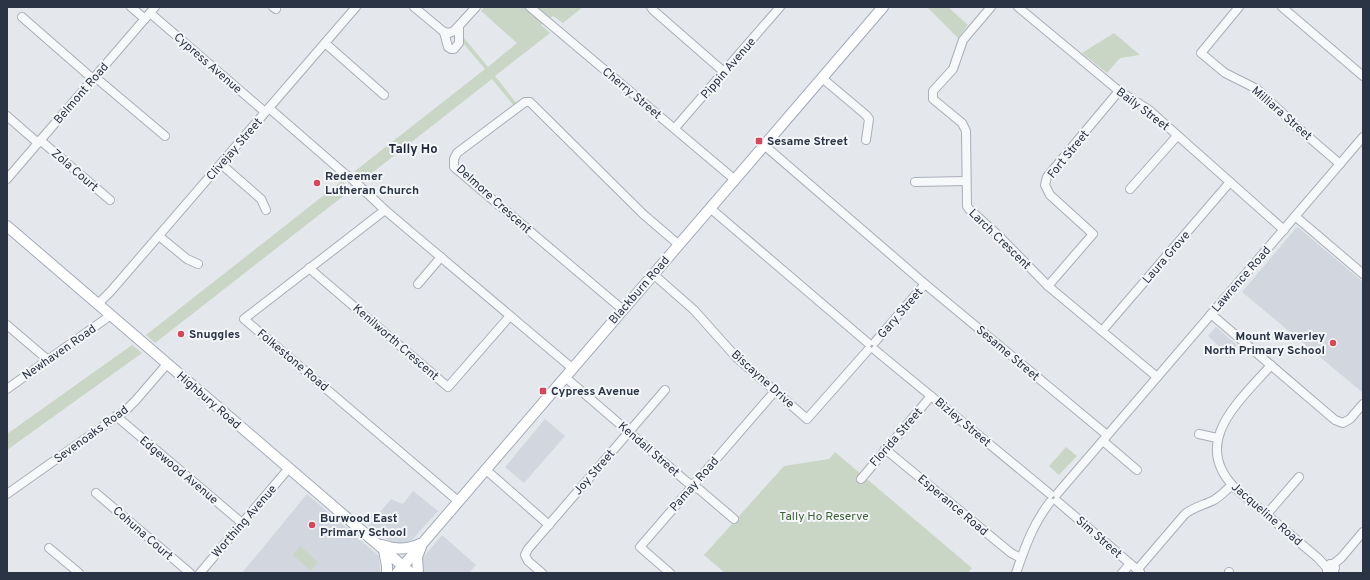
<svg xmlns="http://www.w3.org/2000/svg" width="1370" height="580" viewBox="0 0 1370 580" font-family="Overpass,sans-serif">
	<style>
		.built { fill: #d2d6de }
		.green { fill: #c9d6c5 }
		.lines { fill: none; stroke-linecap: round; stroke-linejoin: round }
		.minor-casing { stroke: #a9aeb7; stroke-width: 10 }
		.major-casing { stroke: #a3abb8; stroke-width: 12 }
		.minor { stroke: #f7f8fa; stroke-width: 8 }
		.major { stroke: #fff; stroke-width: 10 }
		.poi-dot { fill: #d1495b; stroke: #f4f6f9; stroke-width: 1.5 }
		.labels { text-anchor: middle; stroke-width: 4; stroke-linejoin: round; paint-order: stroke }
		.street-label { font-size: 12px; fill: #2b3445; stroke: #f4f6f9 }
		.poi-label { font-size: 12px; font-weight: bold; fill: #2b3445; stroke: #f4f6f9; text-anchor: start }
		.park-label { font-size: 12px; fill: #3f6138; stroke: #f4f6f9 }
		.neighbourhood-label { font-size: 13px; font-weight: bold; fill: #1d2536; stroke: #f4f6f9 }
	</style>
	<rect width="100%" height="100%" fill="#e4e7ec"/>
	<!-- built -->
	<g class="built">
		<polygon points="1296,228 1299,228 1363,282 1363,393 1242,292"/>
		<polygon points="1216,327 1237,345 1229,355 1208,336"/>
		<polygon points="545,419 565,436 524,483 505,467"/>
		<polygon points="413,491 438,511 412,540 403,543 395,544 378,534 368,526 391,499 403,504"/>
		<polygon points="307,494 379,556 380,573 242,573"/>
		<polygon points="442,535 476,565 469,573 423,573 422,572 421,563 422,559"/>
	</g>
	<!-- green -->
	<g class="green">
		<polygon points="484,7 583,7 563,23 553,16 541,25 550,33 495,76 517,104 514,106 492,79 363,180 355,171 485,69 463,43 464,38 488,67 517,43 481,11"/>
		<polygon points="927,7 948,7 968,25 958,38"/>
		<polygon points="1114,33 1140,55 1120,58 1107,73 1082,53"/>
		<polygon points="342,181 351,190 155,343 146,335"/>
		<polygon points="132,345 142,353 7,450 7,434"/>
		<polygon points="1066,447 1077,456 1059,475 1049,466"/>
		<polygon points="835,452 972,568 968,573 725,573 704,555 784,466 829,459"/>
		<polygon points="300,546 318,562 311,571 293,555"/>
	</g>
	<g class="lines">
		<defs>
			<g id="minor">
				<polyline points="131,7 145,19"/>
				<polyline points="273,7 276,9"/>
				<polyline points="414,7 444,32"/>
				<polyline points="530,7 734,179"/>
				<polyline points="651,7 653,10 724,72"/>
				<polyline points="991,7 963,40 953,69 933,91 933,99 962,123 966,131 967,206 969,209 999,236 1048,286 1157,377"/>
				<polyline points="1018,7 1119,91 1149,110 1284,230"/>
				<polyline points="1239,7 1201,53 1225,73 1257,89 1297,127 1340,164"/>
				<polyline points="1282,7 1363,76"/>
				<polyline points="150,13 265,112"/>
				<polyline points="22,17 93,79"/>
				<polyline points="444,32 448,47 451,49 454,49 459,43 459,27"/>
				<polyline points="444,32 449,33 454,31 476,7"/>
				<polyline points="325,43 384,95"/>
				<polyline points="95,77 165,136"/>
				<polyline points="822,78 866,115 869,119 866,140"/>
				<polyline points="269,108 345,174 352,179 385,210 572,368"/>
				<polyline points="7,116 38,143"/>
				<polyline points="675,128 780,7"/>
				<polyline points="40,140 110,200"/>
				<polyline points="764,145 925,284 1107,435"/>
				<polyline points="221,164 261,199 266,210"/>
				<polyline points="7,179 155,7"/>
				<polyline points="915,182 966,181"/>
				<polyline points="1130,189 1177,136"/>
				<polyline points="710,208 868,343"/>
				<polyline points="385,210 244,319 458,501"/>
				<polyline points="1295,216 1363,274"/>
				<polyline points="159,236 187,259 198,264"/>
				<polyline points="309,268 448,387 510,316"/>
				<polyline points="653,274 694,310 736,357 807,419 868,350"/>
				<polyline points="418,284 441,257"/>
				<polyline points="1048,286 1093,234 1050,195 1045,185 1047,177 1119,91"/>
				<polyline points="98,304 111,291 356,7"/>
				<polyline points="622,309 454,167 454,159 457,153 525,102 530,102 643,214 678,244"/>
				<polyline points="1211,314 1335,420 1343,423 1350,419 1363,404"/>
				<polyline points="7,325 48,360"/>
				<polyline points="1102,331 1230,182"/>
				<polyline points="875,342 925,284"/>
				<polyline points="875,350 1050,494"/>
				<path d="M1271,365C1241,400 1190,441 1234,487L1318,558L1327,568"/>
				<polyline points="565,377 687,482 700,490 734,519"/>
				<polyline points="7,389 111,315"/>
				<polyline points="116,416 242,523"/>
				<polyline points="1199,434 1217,438"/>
				<polyline points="1103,441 1137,470"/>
				<polyline points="885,449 1011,553 1021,558"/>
				<polyline points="485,469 549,525"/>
				<polyline points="861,479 931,396"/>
				<polyline points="96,493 190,573"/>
				<polyline points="7,494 126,410 136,400 167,364"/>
				<polyline points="1057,494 1363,137"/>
				<polyline points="1057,501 1140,572"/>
				<polyline points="1267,514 1299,477"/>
				<polyline points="49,548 79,573"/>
				<polyline points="1332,565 1341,558 1363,532"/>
				<path d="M1137,570L1185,514C1194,507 1204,505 1214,500C1221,496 1226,490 1232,485"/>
				<polyline points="200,573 289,468"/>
				<polyline points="542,573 528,561 525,555 528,549 665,390"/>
				<polyline points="670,573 640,547 775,391"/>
				<path d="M1016,573C1025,547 1033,524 1050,502"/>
				<polyline points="1122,573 1130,564"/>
				<polyline points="1229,573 1229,572"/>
				<polyline points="1331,573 1327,571 1328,566 1330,564 1334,565 1335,568 1334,571 1331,573"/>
			</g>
			<g id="major">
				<polyline points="7,226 411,573"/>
				<path d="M382,545C395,550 407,550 420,544"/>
				<polyline points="384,550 387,566 387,573"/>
				<polyline points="397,573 883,7"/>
				<polyline points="418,573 417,557 421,547"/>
			</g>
		</defs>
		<!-- minor casing -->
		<use href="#minor" class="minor-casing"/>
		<!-- major casing -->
		<use href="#major" class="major-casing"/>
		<!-- minor -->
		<use href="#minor" class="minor"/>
		<!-- major -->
		<use href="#major" class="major"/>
	</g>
	<!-- markers -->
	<g class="poi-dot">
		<rect x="755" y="137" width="8" height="8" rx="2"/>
		<circle cx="317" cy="183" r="4"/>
		<circle cx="181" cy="334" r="4"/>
		<circle cx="1333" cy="343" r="4"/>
		<rect x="539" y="387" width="8" height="8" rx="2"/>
		<circle cx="312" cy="525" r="4"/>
	</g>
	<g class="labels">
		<!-- street labels -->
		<g class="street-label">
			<text transform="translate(208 63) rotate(41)" y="4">Cypress Avenue</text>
			<text transform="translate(728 68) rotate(-49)" y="4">Pippin Avenue</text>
			<text transform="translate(81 93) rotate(-49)" y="4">Belmont Road</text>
			<text transform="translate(632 93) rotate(40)" y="4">Cherry Street</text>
			<text transform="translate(1143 109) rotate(37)" y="4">Baily Street</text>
			<text transform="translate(1282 113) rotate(41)" y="4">Milliara Street</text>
			<text transform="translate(234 149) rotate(-49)" y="4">Clivejay Street</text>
			<text transform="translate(1068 154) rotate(-51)" y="4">Fort Street</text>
			<text transform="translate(75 170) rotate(41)" y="4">Zola Court</text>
			<text transform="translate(494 199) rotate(42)" y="4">Delmore Crescent</text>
			<text transform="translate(1000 239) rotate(44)" y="4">Larch Crescent</text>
			<text transform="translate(1166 257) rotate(-49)" y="4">Laura Grove</text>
			<text transform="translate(1241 279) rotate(-49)" y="4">Lawrence Road</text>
			<text transform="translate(639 290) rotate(-49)" y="4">Blackburn Road</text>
			<text transform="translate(900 313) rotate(-49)" y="4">Gary Street</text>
			<text transform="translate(396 342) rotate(41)" y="4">Kenilworth Crescent</text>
			<text transform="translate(59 352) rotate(-35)" y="4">Newhaven Road</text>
			<text transform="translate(1008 353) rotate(40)" y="4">Sesame Street</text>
			<text transform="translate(293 360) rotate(40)" y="4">Folkestone Road</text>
			<text transform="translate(763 379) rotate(42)" y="4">Biscayne Drive</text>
			<text transform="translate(209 400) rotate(41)" y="4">Highbury Road</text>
			<text transform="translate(963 422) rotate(40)" y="4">Bizley Street</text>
			<text transform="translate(91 434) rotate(-36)" y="4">Sevenoaks Road</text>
			<text transform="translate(896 437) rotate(-49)" y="4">Florida Street</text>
			<text transform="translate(649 449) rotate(41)" y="4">Kendall Street</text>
			<text transform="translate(179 470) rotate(40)" y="4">Edgewood Avenue</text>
			<text transform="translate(594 472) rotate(-49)" y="4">Joy Street</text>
			<text transform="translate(694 484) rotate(-49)" y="4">Pamay Road</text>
			<text transform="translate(953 505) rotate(40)" y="4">Esperance Road</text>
			<text transform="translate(1267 514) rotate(41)" y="4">Jacqueline Road</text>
			<text transform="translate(244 521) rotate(-49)" y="4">Worthing Avenue</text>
			<text transform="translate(143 533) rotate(41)" y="4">Cohuna Court</text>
			<text transform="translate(1099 537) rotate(41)" y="4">Sim Street</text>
		</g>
		<!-- poi labels -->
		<g class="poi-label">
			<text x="767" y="145">Sesame Street</text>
			<text x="325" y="180">Redeemer<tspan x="325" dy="14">Lutheran Church</tspan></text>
			<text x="189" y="338">Snuggles</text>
			<text x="1325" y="340" text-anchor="end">Mount Waverley<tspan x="1325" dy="14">North Primary School</tspan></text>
			<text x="551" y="395">Cypress Avenue</text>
			<text x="320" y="522">Burwood East<tspan x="320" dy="14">Primary School</tspan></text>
		</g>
		<!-- park labels -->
		<g class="park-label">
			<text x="824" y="520">Tally Ho Reserve</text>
		</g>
		<!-- neighbourhood labels -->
		<g class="neighbourhood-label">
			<text x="413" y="153">Tally Ho</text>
		</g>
	</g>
	<!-- border -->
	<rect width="1370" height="580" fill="none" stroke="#2b3445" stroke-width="16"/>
</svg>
